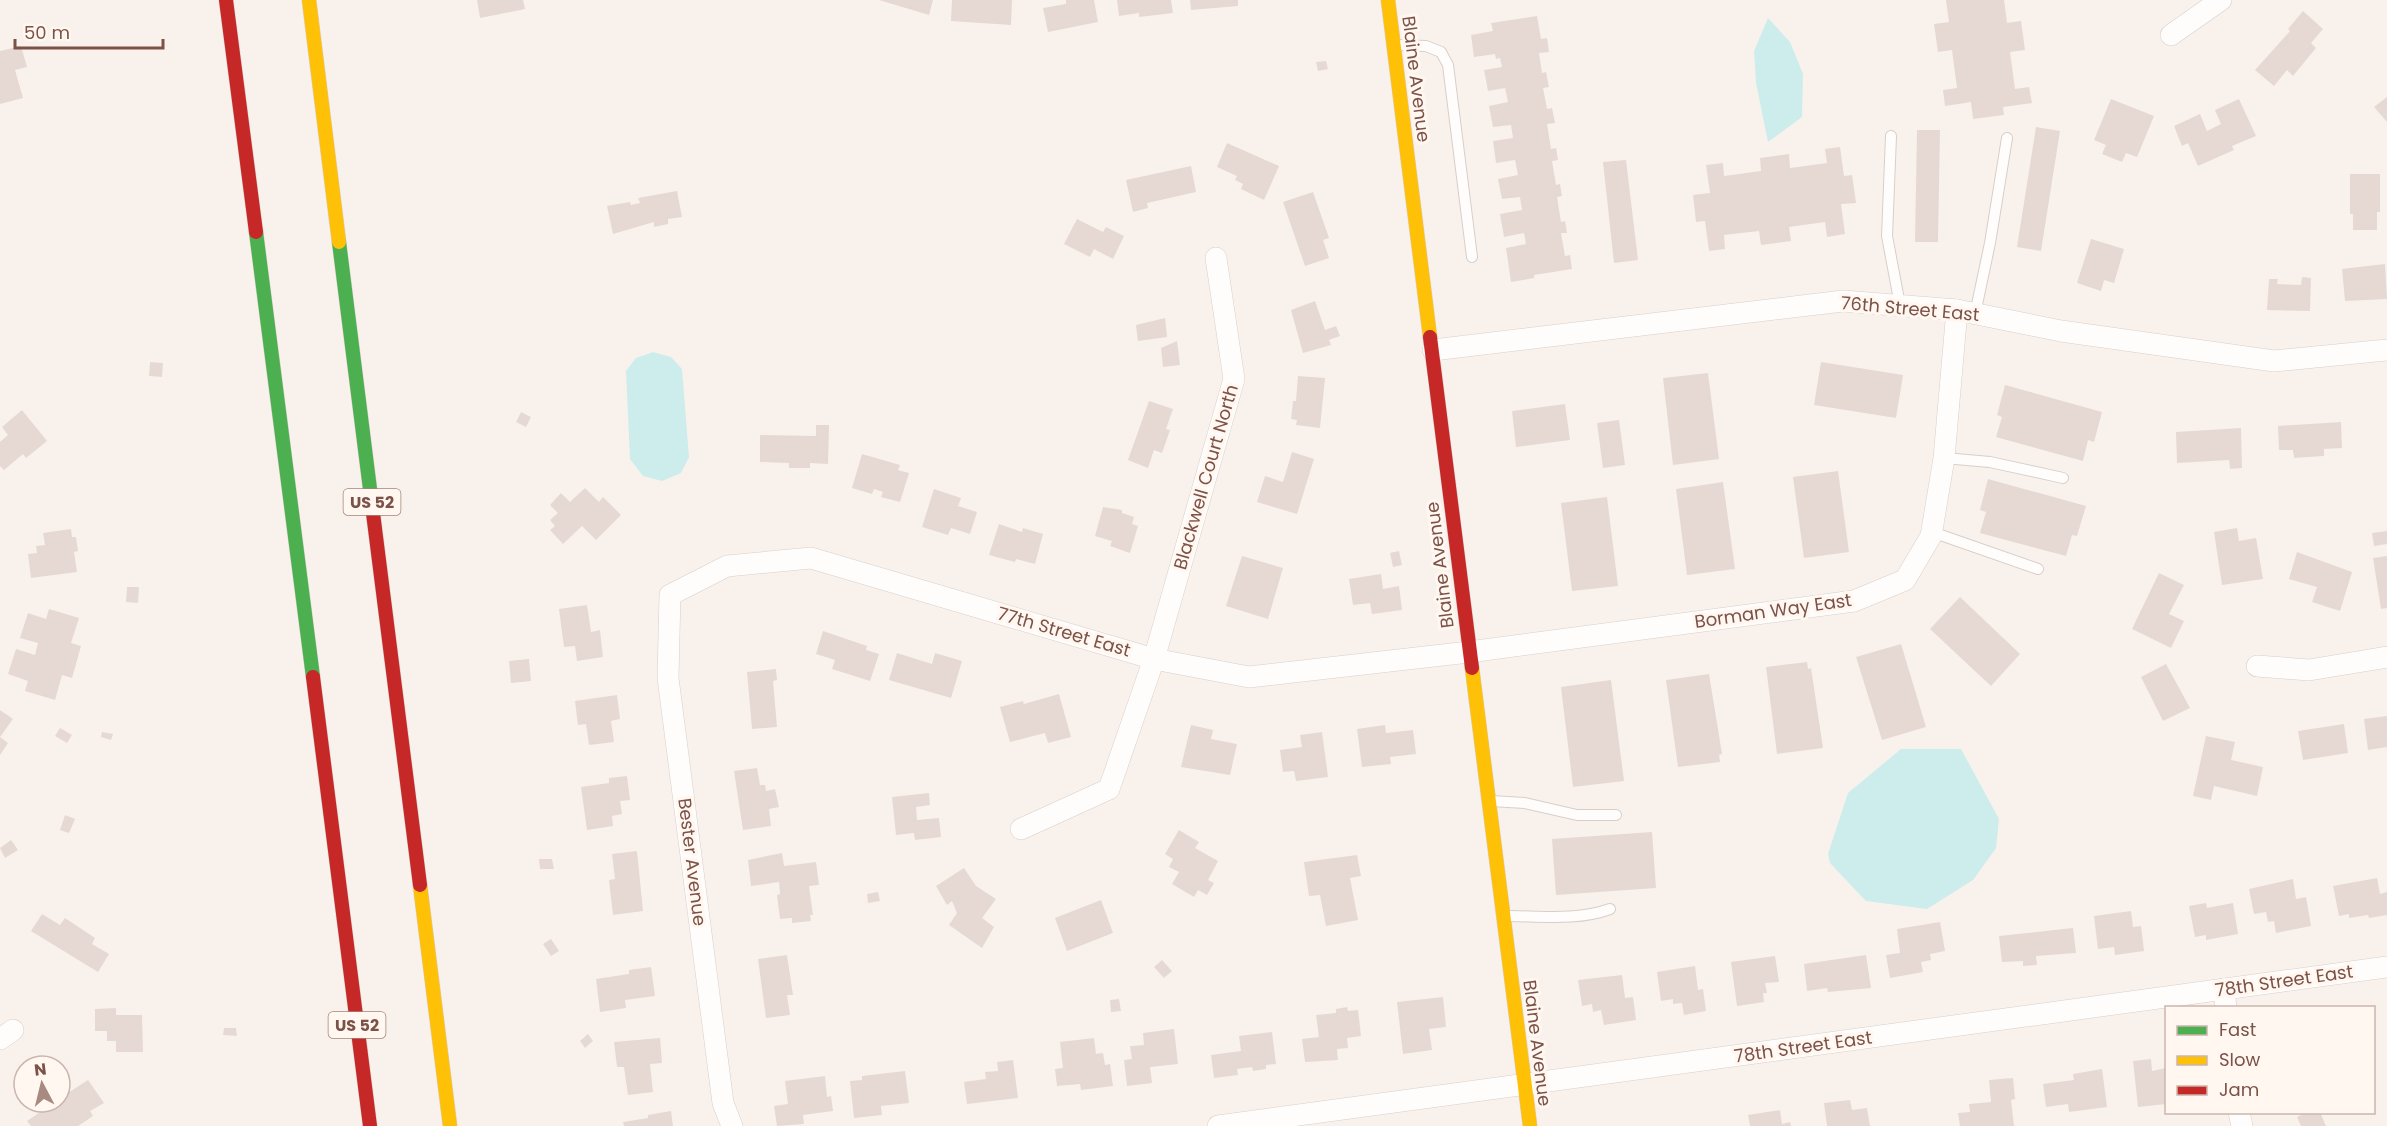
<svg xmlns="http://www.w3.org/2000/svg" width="2387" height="1126" viewBox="0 0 2387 1126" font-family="Poppins,sans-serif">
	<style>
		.water { fill: #ccedeb }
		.building { fill: #e6d9d3 }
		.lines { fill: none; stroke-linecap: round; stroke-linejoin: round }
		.lane-casing { stroke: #d8cec9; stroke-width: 12 }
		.street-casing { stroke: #d8cec9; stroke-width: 22 }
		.fast-casing { stroke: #daceca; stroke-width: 15 }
		.slow-casing { stroke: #daceca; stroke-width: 15 }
		.jam-casing { stroke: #daceca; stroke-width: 15 }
		.lane { stroke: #fefdfc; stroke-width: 10 }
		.street { stroke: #fefdfc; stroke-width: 21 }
		.fast { stroke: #4caf50; stroke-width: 14 }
		.slow { stroke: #ffc107; stroke-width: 14 }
		.jam { stroke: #c62828; stroke-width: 14 }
		.labels { text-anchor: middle; stroke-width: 6; stroke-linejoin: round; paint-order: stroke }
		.shield { fill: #fff7f0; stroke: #a3847a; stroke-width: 1.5 }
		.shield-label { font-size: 16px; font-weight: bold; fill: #7c5248 }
		.street-label { font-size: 18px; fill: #7c5248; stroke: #fff7f0 }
	</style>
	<rect width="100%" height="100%" fill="#f9f2ec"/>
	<!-- water -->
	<g class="water">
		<polygon points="1768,18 1790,42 1803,74 1802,117 1768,142 1756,83 1754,51"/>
		<polygon points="653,352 671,357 682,369 689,457 681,473 662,481 643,476 630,459 626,371 636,358"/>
		<polygon points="1901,749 1961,749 1999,819 1996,848 1973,880 1927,909 1866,901 1830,863 1828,854 1848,793"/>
	</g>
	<!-- building -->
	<g class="building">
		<polygon points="477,0 523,0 525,9 480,18"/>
		<polygon points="879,0 933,0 929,15"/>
		<polygon points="952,0 1012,0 1011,25 951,21"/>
		<polygon points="1066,0 1094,0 1098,22 1048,32 1043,8 1066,4"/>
		<polygon points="1117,0 1171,0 1173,13 1139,17 1139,13 1119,16"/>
		<polygon points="1190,0 1238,0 1238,6 1191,10"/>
		<polygon points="1946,0 2004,0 2007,23 2021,21 2025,50 2010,52 2015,89 2029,87 2032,103 2003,107 2004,115 1973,119 1971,102 1945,106 1943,90 1957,88 1952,50 1938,52 1934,24 1949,22"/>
		<polygon points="2303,11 2323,29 2311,43 2316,48 2293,76 2287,70 2274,86 2255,70 2290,31 2288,29"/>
		<polygon points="1537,16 1541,39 1547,38 1549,52 1539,53 1542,73 1546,72 1549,87 1543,88 1547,109 1552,108 1555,123 1547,124 1551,149 1556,148 1558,160 1552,161 1556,185 1560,184 1562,196 1557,197 1561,222 1565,221 1567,233 1561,233 1565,256 1570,255 1572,269 1534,275 1534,278 1511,282 1506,248 1526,244 1524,233 1504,237 1500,214 1522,210 1520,197 1502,199 1498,179 1518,175 1515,160 1496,163 1493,141 1513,138 1511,125 1493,127 1489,106 1508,102 1505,88 1488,91 1484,70 1502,67 1500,58 1496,59 1495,54 1474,57 1471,35 1493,31 1491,23"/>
		<polygon points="21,46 27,67 15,70 23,98 0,104 0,51"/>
		<polygon points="1326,61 1328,69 1318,71 1316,62"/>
		<polygon points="2387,97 2387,122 2374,107"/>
		<polygon points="2111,99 2154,116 2137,157 2126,153 2122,162 2102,154 2106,145 2094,140"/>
		<polygon points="2239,99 2256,136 2232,146 2234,150 2198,166 2188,143 2182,146 2174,126 2200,114 2207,131 2221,124 2215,110"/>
		<polygon points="2036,127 2060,131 2041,251 2017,247"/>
		<polygon points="1917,130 1940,130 1938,242 1915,242"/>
		<polygon points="1227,143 1279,166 1264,200 1241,189 1243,184 1235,180 1237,176 1217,167"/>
		<polygon points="1840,147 1844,176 1852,175 1856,203 1841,204 1845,234 1827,237 1825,222 1789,227 1791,241 1761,245 1759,231 1724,235 1725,249 1709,251 1705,221 1696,222 1693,195 1710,193 1706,165 1723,163 1724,176 1761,171 1760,158 1789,154 1790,168 1827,163 1825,149"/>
		<polygon points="1626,160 1638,260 1614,263 1603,162"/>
		<polygon points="1191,166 1196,192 1147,203 1148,208 1133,212 1126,180"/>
		<polygon points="2350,174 2380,174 2380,212 2377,212 2377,230 2353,230 2353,214 2350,214"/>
		<polygon points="677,191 682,217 668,219 668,224 654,227 654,222 613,234 607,206 630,202 631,205 640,203 638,198"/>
		<polygon points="1313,192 1329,238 1323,240 1329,258 1305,266 1283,202"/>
		<polygon points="1077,219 1103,232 1106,227 1124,236 1113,259 1094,249 1090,257 1064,244"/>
		<polygon points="2091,239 2124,249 2114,283 2104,280 2101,291 2077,283"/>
		<polygon points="2385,264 2387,299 2345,301 2342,269"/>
		<polygon points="2302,277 2311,278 2310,311 2267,310 2269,279 2278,279 2277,284 2301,285"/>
		<polygon points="1315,301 1325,330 1336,326 1340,336 1329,340 1331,345 1303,353 1291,310"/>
		<polygon points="1165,318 1167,337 1138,341 1136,325"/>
		<polygon points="1177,341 1180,365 1163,367 1161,348"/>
		<polygon points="150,362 163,363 162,377 149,376"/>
		<polygon points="1821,362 1903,375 1896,418 1814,405"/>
		<polygon points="1708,373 1719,459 1673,465 1663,378"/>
		<polygon points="1298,376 1325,378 1320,428 1296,425 1297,420 1291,419 1293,401 1296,401"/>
		<polygon points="2005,385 2102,412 2094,442 2088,440 2083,461 1996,437 2002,417 1997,415"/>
		<polygon points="1149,401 1173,409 1166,429 1170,430 1162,453 1154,450 1148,468 1128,460"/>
		<polygon points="1565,404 1570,440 1516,447 1512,411"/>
		<polygon points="22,410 47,441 26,458 23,454 4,470 0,466 0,442 8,435 2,427"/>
		<polygon points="521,412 531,417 526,427 516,422"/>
		<polygon points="1619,420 1625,465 1603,468 1597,423"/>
		<polygon points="2341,422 2342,448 2324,449 2324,456 2294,458 2293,450 2279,450 2278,426"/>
		<polygon points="816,425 829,425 828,464 810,463 810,468 789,468 789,463 760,462 760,435 816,436"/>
		<polygon points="2241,428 2242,468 2230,469 2229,460 2177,463 2176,432"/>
		<polygon points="1292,452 1314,459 1297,514 1257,502 1265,476 1283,482"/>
		<polygon points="862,454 900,465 898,470 909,473 900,502 881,497 883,492 874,489 872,494 852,488"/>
		<polygon points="1838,471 1849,552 1804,558 1793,477"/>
		<polygon points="1988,479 2086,506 2077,536 2072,535 2066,556 1980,533 1986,512 1980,510"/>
		<polygon points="1723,482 1735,569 1687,575 1676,489"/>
		<polygon points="585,488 599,502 603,497 621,515 596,540 582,526 563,544 550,530 555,526 550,520 558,513 550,505 561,493 570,502"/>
		<polygon points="934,489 961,498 958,506 977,512 970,534 951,528 948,535 922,527"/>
		<polygon points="1607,497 1618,586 1572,591 1561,503"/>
		<polygon points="1103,507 1122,510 1122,513 1134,517 1132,524 1138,526 1130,553 1110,546 1112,541 1095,536"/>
		<polygon points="999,524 1022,532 1023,528 1043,534 1035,564 1016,559 1015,562 989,555"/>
		<polygon points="2237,528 2239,541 2256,538 2263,579 2222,585 2214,532"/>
		<polygon points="71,529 72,537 76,537 78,551 74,552 77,572 31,578 28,554 37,553 36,546 45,545 43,533"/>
		<polygon points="2387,531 2387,544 2374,546 2372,533"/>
		<polygon points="1399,551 1402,565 1393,567 1390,553"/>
		<polygon points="2297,552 2352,572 2340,611 2312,602 2317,587 2289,579"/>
		<polygon points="1242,556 1283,568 1268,619 1226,606"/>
		<polygon points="2387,556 2387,608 2381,609 2373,558"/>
		<polygon points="2159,573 2184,585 2169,614 2184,621 2171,648 2132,629"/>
		<polygon points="1381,574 1383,589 1399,586 1402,610 1372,614 1370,603 1353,605 1349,579"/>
		<polygon points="127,587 139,587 138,603 126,602"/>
		<polygon points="1960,597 2020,654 1991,686 1930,629"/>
		<polygon points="587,605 591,632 600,630 603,657 577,661 575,646 564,647 559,609"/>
		<polygon points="49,609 79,618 71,643 81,646 72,678 62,675 55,700 25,691 28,681 8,674 16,649 35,655 38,643 20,638 28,613 46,619"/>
		<polygon points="823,631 867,646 866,650 879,654 870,681 832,669 835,660 816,654"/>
		<polygon points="1901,644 1926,727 1882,740 1856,657"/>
		<polygon points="897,653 932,664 935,653 962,661 951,698 889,680"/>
		<polygon points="529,659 531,681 511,683 509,661"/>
		<polygon points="1807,662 1808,669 1811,668 1823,748 1777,754 1766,667"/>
		<polygon points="2166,664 2190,708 2163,721 2141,677"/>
		<polygon points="776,669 777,680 773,681 777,727 752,729 747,672"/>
		<polygon points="1709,674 1722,754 1719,755 1720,762 1678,767 1666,680"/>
		<polygon points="1611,680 1624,781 1573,787 1561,687"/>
		<polygon points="1059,694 1071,737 1048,743 1045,733 1010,742 1000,707 1023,701 1024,704"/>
		<polygon points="617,695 620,719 611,721 614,742 589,745 586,724 578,725 575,701"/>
		<polygon points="0,710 13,719 0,737"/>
		<polygon points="2387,716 2387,747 2368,750 2364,719"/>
		<polygon points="2344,724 2348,753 2303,760 2298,731"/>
		<polygon points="1191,725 1213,730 1211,739 1237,744 1230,775 1181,767"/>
		<polygon points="1385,725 1386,733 1413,730 1416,754 1390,757 1391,764 1362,767 1357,729"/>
		<polygon points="60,728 72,735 67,743 55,736"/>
		<polygon points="102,732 113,734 111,740 101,737"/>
		<polygon points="1322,732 1328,777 1296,781 1294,771 1283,772 1280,750 1302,747 1300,735"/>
		<polygon points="2206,736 2235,742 2231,760 2263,767 2257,796 2214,786 2211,800 2193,796"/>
		<polygon points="0,737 8,743 0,755"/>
		<polygon points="757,768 760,785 765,785 766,791 775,789 779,807 769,809 771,826 743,830 734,771"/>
		<polygon points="627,776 630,800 620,801 622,814 612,816 613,826 587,830 581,787 609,783 609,778"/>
		<polygon points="929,793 930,805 916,807 917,820 939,818 941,837 915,840 914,833 896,835 892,797"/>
		<polygon points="65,815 75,819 69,833 60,830"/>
		<polygon points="1179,830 1199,842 1195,848 1218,861 1208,880 1214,883 1207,895 1198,890 1194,897 1172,884 1179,872 1169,867 1173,859 1165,854"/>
		<polygon points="1652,832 1656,888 1556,895 1552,839"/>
		<polygon points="11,840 18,850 5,858 0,848"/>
		<polygon points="637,851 643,911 613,915 609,880 615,879 612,854"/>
		<polygon points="782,853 784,866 816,862 819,885 809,886 813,915 810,915 811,921 792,923 792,918 780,919 777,895 780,894 779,882 751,886 748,860"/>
		<polygon points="1357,855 1361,876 1350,878 1358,920 1326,926 1320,895 1309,896 1304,862"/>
		<polygon points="539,859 552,859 554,869 540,869"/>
		<polygon points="964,868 976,886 996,899 982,918 994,927 982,948 949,925 957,913 952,901 947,905 936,886"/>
		<polygon points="2377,878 2380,894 2387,892 2387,915 2369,918 2368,915 2349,918 2349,914 2339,916 2333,886"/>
		<polygon points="2293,879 2296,899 2306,897 2311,926 2276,933 2274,921 2268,922 2266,912 2254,914 2249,889"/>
		<polygon points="878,892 880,901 868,903 867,894"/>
		<polygon points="1101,900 1113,933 1067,951 1055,918"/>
		<polygon points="2206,903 2207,908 2233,903 2238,934 2206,940 2206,935 2195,937 2189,906"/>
		<polygon points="2131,911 2133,927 2141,926 2144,951 2115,955 2114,947 2098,949 2094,916"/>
		<polygon points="42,914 60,925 65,918 95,938 92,944 109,954 98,972 31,931"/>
		<polygon points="1940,922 1945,951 1930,954 1931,960 1921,962 1923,972 1890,978 1886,955 1900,953 1897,929"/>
		<polygon points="2073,928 2076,953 2036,956 2037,965 2023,966 2023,961 2002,962 1999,936"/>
		<polygon points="551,939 559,951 551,956 543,944"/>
		<polygon points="787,955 793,995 787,995 790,1015 766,1018 758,959"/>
		<polygon points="1866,955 1871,988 1828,992 1827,988 1807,991 1804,964"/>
		<polygon points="1775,956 1779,982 1765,983 1767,993 1763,993 1764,1002 1737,1006 1731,962"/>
		<polygon points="1162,960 1172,971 1164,978 1154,967"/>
		<polygon points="1695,966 1698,990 1703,989 1706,1011 1684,1015 1682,1003 1673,1004 1673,999 1661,1001 1657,972"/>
		<polygon points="651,967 655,996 625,1000 626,1008 600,1012 596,979 629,974 629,970"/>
		<polygon points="1622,975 1625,998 1633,997 1636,1020 1604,1025 1601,1010 1593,1012 1592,1004 1582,1006 1578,980"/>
		<polygon points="1443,997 1446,1027 1429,1029 1432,1050 1403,1054 1397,1002"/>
		<polygon points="1119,999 1121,1011 1111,1012 1110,1000"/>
		<polygon points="1347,1007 1348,1011 1358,1010 1361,1036 1347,1038 1348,1048 1337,1049 1338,1060 1305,1062 1302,1039 1319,1037 1316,1015 1336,1013 1336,1009"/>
		<polygon points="116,1008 116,1015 142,1015 143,1052 116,1052 116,1041 107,1041 107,1031 95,1031 95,1009"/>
		<polygon points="224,1028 236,1028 237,1036 223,1035"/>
		<polygon points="1174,1029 1178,1064 1150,1067 1152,1083 1127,1086 1124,1060 1132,1059 1130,1046 1144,1045 1143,1033"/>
		<polygon points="1272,1032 1276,1064 1266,1065 1266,1069 1253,1071 1252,1067 1237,1069 1238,1075 1214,1078 1211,1055 1241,1051 1239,1036"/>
		<polygon points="588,1034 593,1041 585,1048 580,1041"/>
		<polygon points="660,1038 662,1063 650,1064 653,1092 628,1095 624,1067 617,1067 614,1042"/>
		<polygon points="1094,1038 1096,1054 1103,1053 1105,1065 1110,1064 1113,1086 1081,1090 1080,1084 1057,1086 1055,1069 1063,1068 1060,1042"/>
		<polygon points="2151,1059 2152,1071 2166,1068 2166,1104 2138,1107 2133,1061"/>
		<polygon points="1013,1060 1018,1098 967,1104 964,1082 986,1079 985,1072 998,1071 997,1062"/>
		<polygon points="2102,1069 2107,1107 2069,1112 2068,1104 2046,1107 2043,1084 2074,1080 2073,1074"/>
		<polygon points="905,1071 909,1103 881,1106 882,1115 854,1118 850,1081 862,1080 862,1076"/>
		<polygon points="825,1076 827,1097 831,1096 833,1111 803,1115 804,1124 777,1126 774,1106 788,1104 785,1081"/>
		<polygon points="2013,1078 2015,1099 2011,1100 2014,1126 1960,1126 1958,1113 1970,1112 1969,1104 1991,1102 1989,1080"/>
		<polygon points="88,1080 104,1103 90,1111 93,1116 78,1126 31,1126 27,1121 55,1102 60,1102 60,1098"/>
		<polygon points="1850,1100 1852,1110 1867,1108 1870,1126 1827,1126 1824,1103"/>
		<polygon points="1780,1110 1782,1124 1790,1122 1791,1126 1750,1126 1748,1115"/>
		<polygon points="671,1111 673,1126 624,1126 623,1122 648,1118 648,1115"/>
		<polygon points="2307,1112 2320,1112 2326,1126 2301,1126 2297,1117"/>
	</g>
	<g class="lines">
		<defs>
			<g id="lane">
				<polyline points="1396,45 1426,46 1441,52 1448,65 1472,257"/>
				<polyline points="1891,136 1887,236 1900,305"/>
				<polyline points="1975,314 1990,243 2007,138"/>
				<polyline points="1944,458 1990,462 2063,478"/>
				<polyline points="1932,532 2038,569"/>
				<polyline points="1491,801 1525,803 1577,815 1616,815"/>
				<path d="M1506,916C1540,916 1577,921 1610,909"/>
			</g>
			<g id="street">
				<polyline points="2171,35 2221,0"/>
				<polyline points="1433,350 1843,301 1957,310 2061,331 2274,361 2387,350"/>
				<polyline points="2257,666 2309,670 2387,657"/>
				<polyline points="1021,829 1109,789 1154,659 1234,379 1216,258"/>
				<polyline points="2224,989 2226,1008"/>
				<polyline points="0,1039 13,1030"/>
				<polyline points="2239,1112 2242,1126"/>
				<polyline points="732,1126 723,1103 668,678 670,595 727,566 811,558 1154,659 1249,677 1469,652 1854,601 1905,580 1931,536 1944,458 1957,310"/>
				<polyline points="1218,1126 2387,967"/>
			</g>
			<g id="fast">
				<polyline points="256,232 313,677"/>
				<polyline points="339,242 373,513"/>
			</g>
			<g id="slow">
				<polyline points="309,0 339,242"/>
				<polyline points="1388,0 1430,337"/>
				<polyline points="1472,668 1530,1126"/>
				<polyline points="420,885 450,1126"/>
			</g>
			<g id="jam">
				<polyline points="226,0 256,232"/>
				<polyline points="1430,337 1472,668"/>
				<polyline points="373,513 420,885"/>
				<polyline points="313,677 370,1126"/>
			</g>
		</defs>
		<!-- lane casing -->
		<use href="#lane" class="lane-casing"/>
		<!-- street casing -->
		<use href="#street" class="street-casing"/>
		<!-- fast casing -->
		<use href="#fast" class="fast-casing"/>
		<!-- slow casing -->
		<use href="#slow" class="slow-casing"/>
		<!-- jam casing -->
		<use href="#jam" class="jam-casing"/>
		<!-- lane -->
		<use href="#lane" class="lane"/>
		<!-- street -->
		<use href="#street" class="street"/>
		<!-- fast -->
		<use href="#fast" class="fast"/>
		<!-- slow -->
		<use href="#slow" class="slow"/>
		<!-- jam -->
		<use href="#jam" class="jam"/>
	</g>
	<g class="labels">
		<!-- shield labels -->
		<g class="shield">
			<rect x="343.5" y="489" width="57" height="26" rx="4.5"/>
			<rect x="328.5" y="1012" width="57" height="26" rx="4.5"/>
		</g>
		<g class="shield-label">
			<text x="372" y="508">US 52</text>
			<text x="357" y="1031">US 52</text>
		</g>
		<!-- street labels -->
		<g class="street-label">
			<text transform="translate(1416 79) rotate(83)" y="6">Blaine Avenue</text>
			<text transform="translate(1910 309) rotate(5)" y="6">76th Street East</text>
			<text transform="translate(1206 477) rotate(-74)" y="6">Blackwell Court North</text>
			<text transform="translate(1440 565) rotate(-97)" y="6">Blaine Avenue</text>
			<text transform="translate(1773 611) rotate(-8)" y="6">Borman Way East</text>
			<text transform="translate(1064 632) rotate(16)" y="6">77th Street East</text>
			<text transform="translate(692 862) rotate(83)" y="6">Bester Avenue</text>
			<text transform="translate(2284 981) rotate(-8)" y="6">78th Street East</text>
			<text transform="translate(1537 1043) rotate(83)" y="6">Blaine Avenue</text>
			<text transform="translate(1803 1047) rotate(-8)" y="6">78th Street East</text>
		</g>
	</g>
	<!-- legend -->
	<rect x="2165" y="1006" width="210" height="108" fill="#fff7f0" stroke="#cbb5ad" stroke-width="1.5"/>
	<rect x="2177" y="1026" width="30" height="9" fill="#4caf50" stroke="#cbb5ad" stroke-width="1.5"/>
	<text x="2219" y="1036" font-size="18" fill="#7c5248">Fast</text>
	<rect x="2177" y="1056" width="30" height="9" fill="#ffc107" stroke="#cbb5ad" stroke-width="1.5"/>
	<text x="2219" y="1066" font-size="18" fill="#7c5248">Slow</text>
	<rect x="2177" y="1086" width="30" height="9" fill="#c62828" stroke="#cbb5ad" stroke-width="1.5"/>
	<text x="2219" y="1096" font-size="18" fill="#7c5248">Jam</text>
	<!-- north arrow -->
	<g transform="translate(42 1084) rotate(353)"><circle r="28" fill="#fff7f0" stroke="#cbb5ad" stroke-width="1.5"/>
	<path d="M0-4.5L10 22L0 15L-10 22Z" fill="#a88a81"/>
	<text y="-9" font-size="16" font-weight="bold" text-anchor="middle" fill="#7c5248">N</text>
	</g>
	<!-- scale -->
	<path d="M15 39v9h148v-9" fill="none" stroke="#7c5248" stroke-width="3"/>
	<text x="24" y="39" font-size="18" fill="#7c5248" stroke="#fff7f0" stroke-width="4.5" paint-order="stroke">50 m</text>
</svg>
